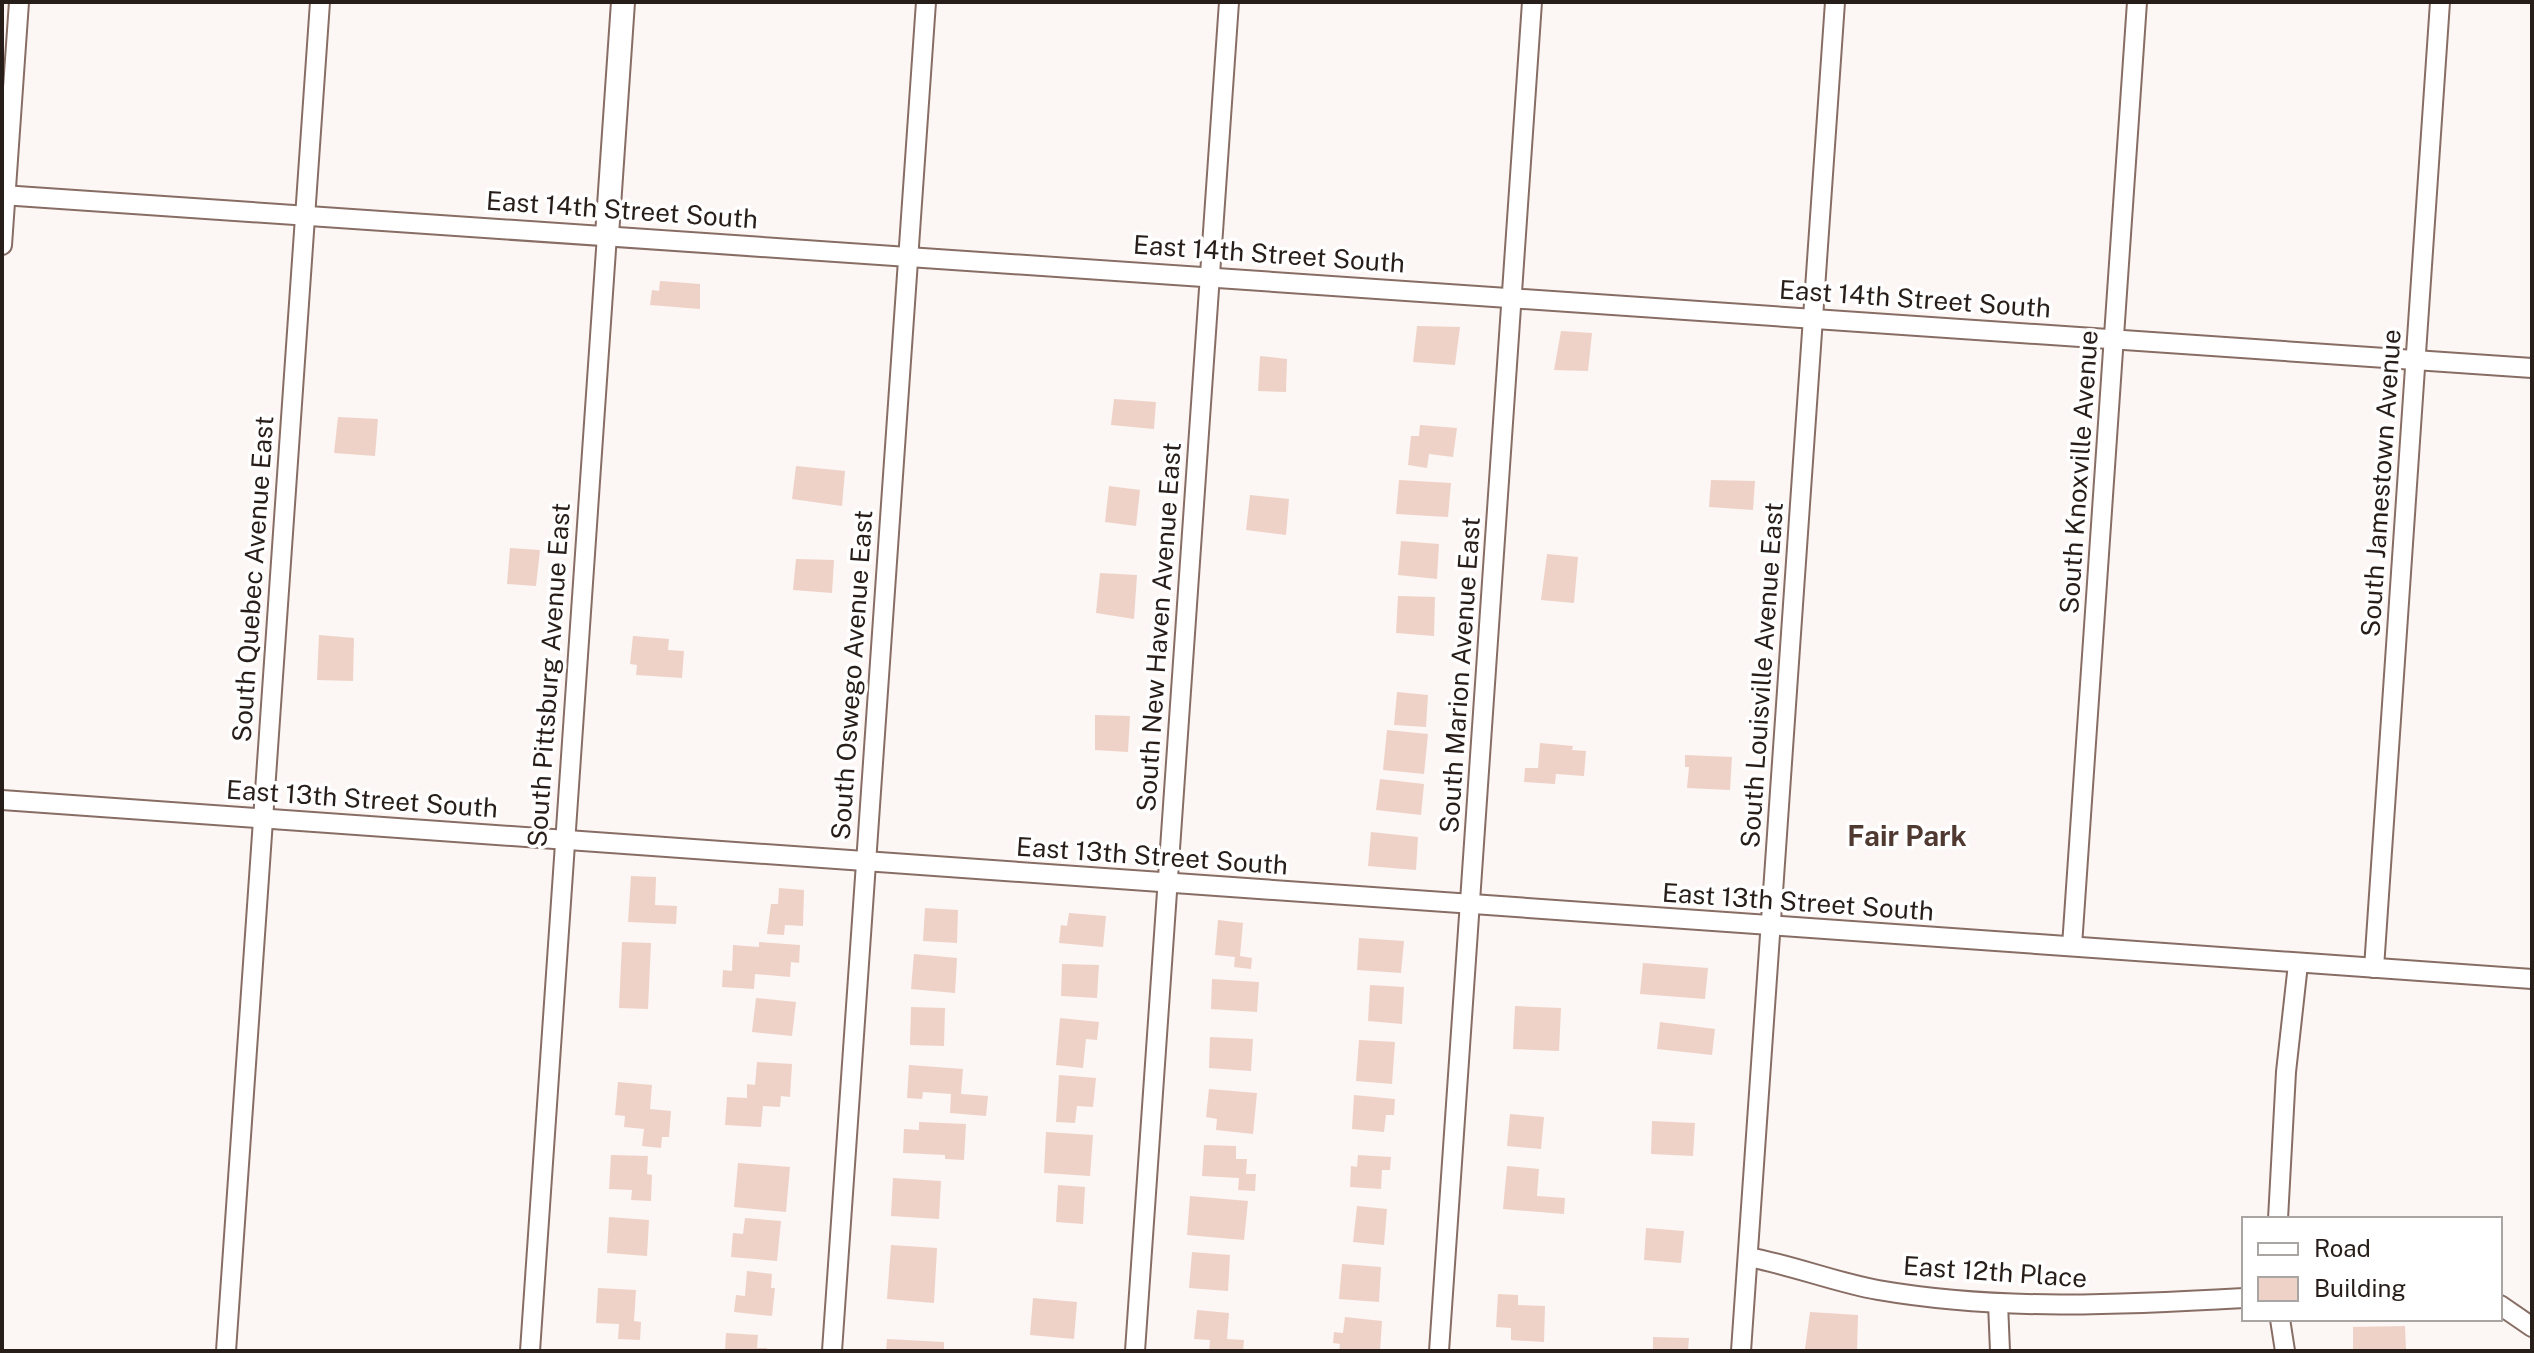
<svg xmlns="http://www.w3.org/2000/svg" width="2534" height="1353" viewBox="0 0 2534 1353" font-family="'Public Sans',sans-serif">
	<style>
		.building { fill: #efd2c7 }
		.lines { fill: none; stroke-linecap: round; stroke-linejoin: round }
		.minor-casing { stroke: #876d64; stroke-width: 22 }
		.tertiary-casing { stroke: #876d64; stroke-width: 26 }
		.minor { stroke: #fff; stroke-width: 18 }
		.tertiary { stroke: #fff; stroke-width: 22 }
		.labels { text-anchor: middle; stroke-width: 7; stroke-linejoin: round; paint-order: stroke }
		.street-label { font-size: 26px; fill: #271d19; stroke: #fff }
		.neighbourhood-label { font-size: 28px; font-weight: bold; fill: #503931; stroke: #fff }
	</style>
	<rect width="100%" height="100%" fill="#fcf6f4"/>
	<!-- building -->
	<g class="building">
		<polygon points="660,281 700,284 700,309 650,305 652,290 659,291"/>
		<polygon points="1417,326 1460,327 1455,365 1413,362"/>
		<polygon points="1561,331 1592,333 1588,371 1554,370"/>
		<polygon points="1260,356 1287,359 1286,392 1258,391"/>
		<polygon points="1114,399 1156,402 1154,429 1111,425"/>
		<polygon points="338,417 378,419 375,456 334,453"/>
		<polygon points="1420,425 1457,428 1453,457 1429,454 1427,468 1408,465 1411,436 1419,436"/>
		<polygon points="796,466 845,471 842,506 792,499"/>
		<polygon points="1399,480 1451,483 1448,517 1396,514"/>
		<polygon points="1711,480 1755,481 1753,510 1709,507"/>
		<polygon points="1109,486 1140,490 1136,526 1105,522"/>
		<polygon points="1250,495 1289,499 1286,535 1246,530"/>
		<polygon points="1401,541 1439,544 1437,579 1398,575"/>
		<polygon points="510,548 540,550 536,586 507,584"/>
		<polygon points="1547,554 1578,557 1574,603 1541,600"/>
		<polygon points="796,559 834,560 832,593 793,590"/>
		<polygon points="1100,573 1137,575 1134,619 1096,613"/>
		<polygon points="1398,596 1435,597 1434,636 1396,633"/>
		<polygon points="319,635 354,638 353,681 317,680"/>
		<polygon points="633,636 669,639 668,650 684,651 682,678 636,675 637,665 630,664"/>
		<polygon points="1397,692 1428,695 1426,727 1394,725"/>
		<polygon points="1095,715 1130,716 1128,752 1095,750"/>
		<polygon points="1387,730 1428,734 1424,774 1383,770"/>
		<polygon points="1540,743 1573,746 1572,750 1586,751 1584,776 1556,774 1555,784 1524,782 1525,768 1538,768"/>
		<polygon points="1685,755 1732,757 1730,790 1687,788 1689,767 1685,767"/>
		<polygon points="1380,779 1424,784 1421,815 1376,810"/>
		<polygon points="1371,832 1418,837 1416,870 1368,866"/>
		<polygon points="631,876 656,877 655,905 677,906 676,924 628,922"/>
		<polygon points="779,888 804,890 803,926 785,925 784,935 767,934 771,904 778,904"/>
		<polygon points="925,908 958,910 957,943 923,941"/>
		<polygon points="1069,913 1106,916 1103,947 1059,943 1061,925 1067,926"/>
		<polygon points="1218,920 1243,923 1240,956 1252,958 1251,969 1234,967 1235,957 1215,955"/>
		<polygon points="1359,938 1404,941 1401,973 1357,970"/>
		<polygon points="622,942 651,943 648,1009 619,1008"/>
		<polygon points="759,942 800,945 799,963 791,962 790,977 755,974 754,989 722,987 723,970 732,971 733,945 759,947"/>
		<polygon points="914,954 957,958 955,993 911,989"/>
		<polygon points="1643,963 1708,968 1705,999 1640,994"/>
		<polygon points="1062,964 1099,965 1097,998 1061,996"/>
		<polygon points="1212,979 1259,982 1257,1012 1211,1009"/>
		<polygon points="1370,985 1404,987 1402,1024 1368,1021"/>
		<polygon points="756,998 796,1002 792,1036 752,1032"/>
		<polygon points="1515,1006 1561,1008 1559,1051 1513,1049"/>
		<polygon points="911,1007 945,1008 944,1046 910,1045"/>
		<polygon points="1060,1018 1099,1022 1097,1040 1086,1039 1083,1068 1056,1065"/>
		<polygon points="1660,1022 1715,1029 1712,1055 1657,1049"/>
		<polygon points="1210,1037 1253,1039 1251,1071 1209,1068"/>
		<polygon points="1359,1040 1395,1042 1392,1084 1356,1081"/>
		<polygon points="757,1062 792,1064 790,1097 781,1096 780,1107 763,1106 761,1127 725,1125 727,1097 747,1098 747,1084 755,1085"/>
		<polygon points="909,1065 963,1069 961,1094 988,1096 986,1116 950,1113 951,1094 923,1092 922,1099 907,1098"/>
		<polygon points="1059,1075 1096,1078 1093,1107 1077,1106 1075,1123 1056,1122"/>
		<polygon points="618,1082 652,1085 650,1109 671,1111 669,1137 662,1137 661,1148 642,1146 644,1129 624,1127 625,1116 615,1115"/>
		<polygon points="1209,1089 1257,1093 1253,1134 1216,1130 1217,1119 1206,1117"/>
		<polygon points="1354,1095 1395,1099 1394,1115 1386,1115 1384,1132 1352,1129"/>
		<polygon points="1510,1114 1544,1117 1541,1149 1507,1146"/>
		<polygon points="1652,1121 1695,1123 1693,1156 1651,1154"/>
		<polygon points="919,1122 966,1124 964,1160 945,1159 945,1155 903,1153 904,1129 919,1130"/>
		<polygon points="1046,1132 1093,1135 1090,1176 1044,1173"/>
		<polygon points="1204,1145 1236,1146 1236,1159 1247,1159 1246,1174 1256,1174 1255,1191 1238,1190 1239,1178 1202,1176"/>
		<polygon points="611,1155 648,1156 647,1174 652,1175 651,1201 631,1200 632,1190 609,1189"/>
		<polygon points="1358,1155 1391,1157 1390,1170 1382,1170 1381,1189 1350,1187 1351,1166 1357,1167"/>
		<polygon points="738,1163 790,1167 786,1212 734,1207"/>
		<polygon points="1507,1166 1539,1169 1537,1196 1565,1198 1564,1214 1503,1209"/>
		<polygon points="893,1178 941,1181 939,1219 891,1216"/>
		<polygon points="1058,1185 1085,1187 1083,1224 1056,1222"/>
		<polygon points="1190,1196 1248,1201 1244,1240 1187,1235"/>
		<polygon points="1357,1206 1387,1209 1384,1245 1353,1242"/>
		<polygon points="609,1217 649,1220 647,1256 607,1253"/>
		<polygon points="745,1218 781,1221 777,1261 731,1257 733,1233 743,1234"/>
		<polygon points="1646,1228 1684,1231 1681,1263 1644,1260"/>
		<polygon points="891,1245 937,1248 934,1303 887,1299"/>
		<polygon points="1192,1252 1230,1255 1228,1291 1189,1288"/>
		<polygon points="1342,1264 1381,1267 1379,1302 1339,1299"/>
		<polygon points="747,1271 772,1274 771,1288 775,1288 772,1316 734,1312 736,1295 745,1296"/>
		<polygon points="598,1288 636,1290 634,1321 641,1322 640,1340 618,1339 619,1324 596,1323"/>
		<polygon points="1498,1294 1518,1295 1518,1305 1545,1306 1544,1342 1511,1340 1511,1328 1496,1327"/>
		<polygon points="1033,1298 1077,1302 1074,1339 1030,1335"/>
		<polygon points="1197,1310 1229,1313 1227,1339 1244,1340 1243,1351 1209,1351 1210,1340 1194,1339"/>
		<polygon points="1810,1312 1858,1315 1857,1351 1805,1349"/>
		<polygon points="1345,1317 1382,1321 1380,1351 1339,1351 1340,1344 1333,1343 1334,1332 1343,1333"/>
		<polygon points="2405,1326 2406,1349 2353,1350 2353,1327"/>
		<polygon points="726,1333 758,1335 757,1348 767,1348 767,1351 725,1351"/>
		<polygon points="1653,1337 1689,1338 1688,1351 1653,1351"/>
		<polygon points="887,1339 944,1342 944,1351 886,1351"/>
	</g>
	<g class="lines">
		<defs>
			<g id="minor">
				<polyline points="2,195 2532,368"/>
				<polyline points="2,245 19,2"/>
				<polyline points="2,800 2532,979"/>
				<polyline points="2072,946 2137,2"/>
				<polyline points="2374,968 2440,2"/>
				<polyline points="2278,1219 2286,1072 2298,964"/>
				<path d="M1748,1257C1792,1265 1834,1282 1878,1290C1999,1311 2122,1305 2244,1298"/>
				<polyline points="1998,1303 2000,1351"/>
				<polyline points="2500,1305 2532,1327"/>
				<polyline points="2280,1319 2285,1351"/>
				<polyline points="226,1351 320,2"/>
				<polyline points="530,1351 607,235"/>
				<polyline points="832,1351 926,2"/>
				<polyline points="1135,1351 1229,2"/>
				<polyline points="1439,1351 1532,2"/>
				<polyline points="1741,1351 1835,2"/>
			</g>
			<polyline id="tertiary" points="607,235 623,2"/>
		</defs>
		<!-- minor casing -->
		<use href="#minor" class="minor-casing"/>
		<!-- tertiary casing -->
		<use href="#tertiary" class="tertiary-casing"/>
		<!-- minor -->
		<use href="#minor" class="minor"/>
		<!-- tertiary -->
		<use href="#tertiary" class="tertiary"/>
	</g>
	<g class="labels">
		<!-- street labels -->
		<g class="street-label">
			<text transform="translate(622 210) rotate(4)" y="9">East 14th Street South</text>
			<text transform="translate(1269 254) rotate(4)" y="9">East 14th Street South</text>
			<text transform="translate(1915 299) rotate(4)" y="9">East 14th Street South</text>
			<text transform="translate(2079 472) rotate(-86)" y="9">South Knoxville Avenue</text>
			<text transform="translate(2381 483) rotate(-86)" y="9">South Jamestown Avenue</text>
			<text transform="translate(253 579) rotate(-86)" y="9">South Quebec Avenue East</text>
			<text transform="translate(1159 627) rotate(-86)" y="9">South New Haven Avenue East</text>
			<text transform="translate(549 675) rotate(-86)" y="9">South Pittsburg Avenue East</text>
			<text transform="translate(852 675) rotate(-86)" y="9">South Oswego Avenue East</text>
			<text transform="translate(1460 675) rotate(-86)" y="9">South Marion Avenue East</text>
			<text transform="translate(1762 675) rotate(-86)" y="9">South Louisville Avenue East</text>
			<text transform="translate(362 799) rotate(4)" y="9">East 13th Street South</text>
			<text transform="translate(1152 856) rotate(4)" y="9">East 13th Street South</text>
			<text transform="translate(1798 902) rotate(4)" y="9">East 13th Street South</text>
			<text transform="translate(1995 1272) rotate(4)" y="9">East 12th Place</text>
		</g>
		<!-- neighbourhood labels -->
		<g class="neighbourhood-label">
			<text x="1907" y="846">Fair Park</text>
		</g>
	</g>
	<!-- border -->
	<rect width="2534" height="1353" fill="none" stroke="#271d19" stroke-width="8"/>
	<!-- legend -->
	<rect x="2242" y="1217" width="260" height="104" fill="#ffffff" stroke="#a9a5a3" stroke-width="2"/>
	<rect x="2258" y="1243" width="40" height="12" fill="#ffffff" stroke="#a9a5a3" stroke-width="2"/>
	<text x="2314" y="1257" font-size="24" fill="#271d19">Road</text>
	<rect x="2258" y="1277" width="40" height="24" fill="#efd2c7" stroke="#a9a5a3" stroke-width="2"/>
	<text x="2314" y="1297" font-size="24" fill="#271d19">Building</text>
</svg>
